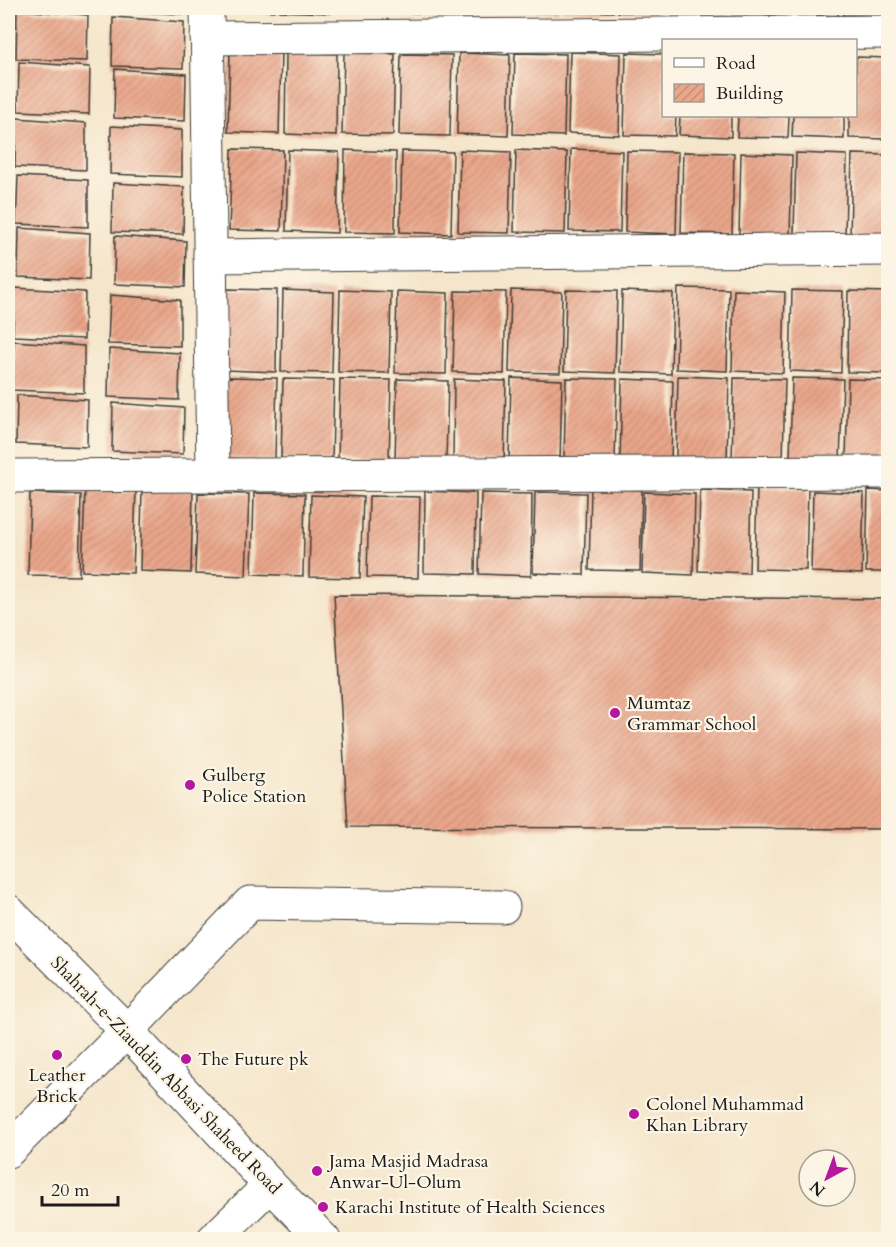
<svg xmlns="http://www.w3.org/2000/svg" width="896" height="1247" viewBox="0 0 896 1247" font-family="Cardo,serif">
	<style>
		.building { fill: url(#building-hatch) }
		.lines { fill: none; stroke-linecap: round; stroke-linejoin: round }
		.minor-casing { stroke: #3d3a36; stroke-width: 35 }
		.minor { stroke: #fff; stroke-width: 33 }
		.poi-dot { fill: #b5179e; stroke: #fcf5e5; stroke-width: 2 }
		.labels { text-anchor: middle; stroke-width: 4.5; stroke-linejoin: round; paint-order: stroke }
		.poi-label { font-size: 18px; fill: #1c1c1c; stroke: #fcf5e5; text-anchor: start }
		.street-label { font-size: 18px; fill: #1c1c1c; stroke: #fcf5e5 }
	</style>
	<defs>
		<pattern id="building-hatch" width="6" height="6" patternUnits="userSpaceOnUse" patternTransform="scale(1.5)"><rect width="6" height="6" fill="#e9a68a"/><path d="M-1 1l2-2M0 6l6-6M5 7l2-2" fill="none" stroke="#c78e76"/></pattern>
	</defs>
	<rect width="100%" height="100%" fill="#fcf5e5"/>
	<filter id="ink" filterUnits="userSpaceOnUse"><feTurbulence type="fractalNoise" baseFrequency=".0167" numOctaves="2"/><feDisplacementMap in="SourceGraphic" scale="12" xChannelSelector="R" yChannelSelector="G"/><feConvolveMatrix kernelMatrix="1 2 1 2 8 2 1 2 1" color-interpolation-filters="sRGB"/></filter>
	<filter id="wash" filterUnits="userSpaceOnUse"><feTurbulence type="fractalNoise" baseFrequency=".008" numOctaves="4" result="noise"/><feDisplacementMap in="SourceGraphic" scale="24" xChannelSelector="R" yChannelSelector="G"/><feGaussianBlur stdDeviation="1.35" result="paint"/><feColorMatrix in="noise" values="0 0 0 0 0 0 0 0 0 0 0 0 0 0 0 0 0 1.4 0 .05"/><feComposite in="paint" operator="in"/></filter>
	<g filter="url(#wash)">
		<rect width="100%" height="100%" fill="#f5e6cb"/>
		<g id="blocks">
			<!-- building -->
			<g class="building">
				<polygon points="113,8 184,8 184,14 113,11"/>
				<polygon points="232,8 274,8 274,11 232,9"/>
				<polygon points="279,8 330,8 330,13 279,11"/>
				<polygon points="337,8 388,8 387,12 336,11"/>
				<polygon points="393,8 444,8 444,14 393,12"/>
				<polygon points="451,8 502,8 502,13 451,12"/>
				<polygon points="507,8 558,8 558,12 507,11"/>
				<polygon points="562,8 613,8 613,12 562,10"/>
				<polygon points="618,8 670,8 669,13 618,12"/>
				<polygon points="674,8 725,8 725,14 674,12"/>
				<polygon points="732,8 783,8 783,15 732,14"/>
				<polygon points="787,8 838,8 838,16 787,14"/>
				<polygon points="843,8 888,8 888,16 843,15"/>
				<polygon points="17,10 88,15 87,61 16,59"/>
				<polygon points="113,17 184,22 183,68 112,66"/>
				<polygon points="230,51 281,52 279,134 228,132"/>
				<polygon points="570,52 621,54 619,135 568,133"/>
				<polygon points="286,53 337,54 336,136 285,134"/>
				<polygon points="344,53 395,54 393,135 342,134"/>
				<polygon points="459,53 510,55 508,136 457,134"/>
				<polygon points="515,53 566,54 564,136 513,134"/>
				<polygon points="626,53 664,54 664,116 676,116 675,136 624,135"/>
				<polygon points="401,54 452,55 450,136 399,135"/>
				<polygon points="856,57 888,58 888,139 849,138 849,116 856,116"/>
				<polygon points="19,62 90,67 89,114 18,111"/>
				<polygon points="115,69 186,74 185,121 114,118"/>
				<polygon points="680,116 731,116 731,137 679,135"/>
				<polygon points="738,116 789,116 788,138 737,137"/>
				<polygon points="793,116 844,116 844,139 792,137"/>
				<polygon points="16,118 86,123 86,170 15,167"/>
				<polygon points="111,126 182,130 182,177 110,174"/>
				<polygon points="232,149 283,150 281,231 229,230"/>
				<polygon points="571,149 622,151 620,232 569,231"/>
				<polygon points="288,150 339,152 337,233 286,231"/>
				<polygon points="345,150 396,152 395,233 344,232"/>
				<polygon points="460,150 511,152 509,233 458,232"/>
				<polygon points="516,150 567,152 565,233 514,232"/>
				<polygon points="402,151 453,152 451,234 400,232"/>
				<polygon points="627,151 678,152 676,234 625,232"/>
				<polygon points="683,152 734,153 732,234 681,233"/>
				<polygon points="741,153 792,155 790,236 739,234"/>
				<polygon points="796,153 847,155 845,236 794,234"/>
				<polygon points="852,154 888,155 888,237 850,236"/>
				<polygon points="18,176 88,180 88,227 16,224"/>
				<polygon points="113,183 184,187 183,234 112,232"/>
				<polygon points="19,228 90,233 89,280 18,277"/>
				<polygon points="115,236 186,241 185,287 114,284"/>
				<polygon points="14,288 85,292 84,339 13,336"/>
				<polygon points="678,288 729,289 727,371 676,369"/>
				<polygon points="226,289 277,290 276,372 225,370"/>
				<polygon points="283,290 334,292 332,373 281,372"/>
				<polygon points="340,290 391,292 389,373 338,372"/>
				<polygon points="511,290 562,292 560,373 509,372"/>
				<polygon points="566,290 617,291 615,373 564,371"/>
				<polygon points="734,290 785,292 783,373 732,371"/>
				<polygon points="792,290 843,291 841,373 790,371"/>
				<polygon points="397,291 448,293 446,374 395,373"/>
				<polygon points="455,291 506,292 504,374 453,372"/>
				<polygon points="622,291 673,293 671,374 620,372"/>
				<polygon points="848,291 888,292 888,373 847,372"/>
				<polygon points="110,295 180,300 180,346 108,344"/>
				<polygon points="14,341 84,346 84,393 12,390"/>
				<polygon points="109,349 180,353 179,400 108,397"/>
				<polygon points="678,376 729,378 727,459 676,458"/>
				<polygon points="226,377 277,378 275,460 224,458"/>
				<polygon points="511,378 562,380 560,462 509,460"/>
				<polygon points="566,378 617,379 615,461 564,459"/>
				<polygon points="734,378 785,379 783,461 732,460"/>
				<polygon points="792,378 843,379 840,461 790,459"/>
				<polygon points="283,379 334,380 332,461 281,460"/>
				<polygon points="340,379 391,380 389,462 338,460"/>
				<polygon points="397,379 448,381 446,462 395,461"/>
				<polygon points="454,379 506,381 504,462 453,460"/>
				<polygon points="622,379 673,381 671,462 620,461"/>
				<polygon points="848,379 888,380 888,462 846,460"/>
				<polygon points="17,395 88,400 87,447 16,444"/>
				<polygon points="113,403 184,408 183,454 112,451"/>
				<polygon points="757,487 808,489 806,570 755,569"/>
				<polygon points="591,488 642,490 640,571 589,570"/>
				<polygon points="85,490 136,491 133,573 82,571"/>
				<polygon points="142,490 193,491 191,573 140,571"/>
				<polygon points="700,490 751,492 749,573 698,571"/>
				<polygon points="868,490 888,491 888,572 866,572"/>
				<polygon points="425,491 476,493 475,574 424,573"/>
				<polygon points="813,491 864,493 862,574 811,572"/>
				<polygon points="535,492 586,493 584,575 533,573"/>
				<polygon points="644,492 695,494 693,575 642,573"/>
				<polygon points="30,493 81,495 79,576 28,575"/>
				<polygon points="198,493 249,494 246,576 195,574"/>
				<polygon points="254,493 305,494 303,576 252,574"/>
				<polygon points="481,493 532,494 531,576 479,574"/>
				<polygon points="311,495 363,497 360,578 309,577"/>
				<polygon points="369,496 420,497 418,578 367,577"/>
				<polygon points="334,595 888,599 888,829 348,827"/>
			</g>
		</g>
	</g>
	<g filter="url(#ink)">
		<use href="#blocks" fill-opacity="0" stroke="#3d3a36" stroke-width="1.5"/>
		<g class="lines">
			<defs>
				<g id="minor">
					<polyline points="207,8 213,475"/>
					<polyline points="207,38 888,32"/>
					<polyline points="210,256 888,249"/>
					<polyline points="8,476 888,472"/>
					<polyline points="8,911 127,1031 270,1185 324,1240"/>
					<polyline points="8,1151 127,1031 250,903 503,907"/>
					<polyline points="213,1240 270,1185"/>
				</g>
			</defs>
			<!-- minor casing -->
			<use href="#minor" class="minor-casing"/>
			<!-- minor -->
			<use href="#minor" class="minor"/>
		</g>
	</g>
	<!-- markers -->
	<g class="poi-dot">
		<circle cx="615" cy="713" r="6"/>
		<circle cx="190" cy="785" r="6"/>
		<circle cx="57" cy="1055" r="6"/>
		<circle cx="186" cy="1059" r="6"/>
		<circle cx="634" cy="1114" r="6"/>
		<circle cx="317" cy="1171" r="6"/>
		<circle cx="323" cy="1207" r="6"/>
	</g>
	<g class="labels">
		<!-- poi labels -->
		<g class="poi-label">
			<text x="627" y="709">Mumtaz<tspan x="627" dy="21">Grammar School</tspan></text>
			<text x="202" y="781">Gulberg<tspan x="202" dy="21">Police Station</tspan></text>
			<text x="198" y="1065">The Future pk</text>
			<text x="57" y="1081" text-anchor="middle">Leather<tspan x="57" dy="21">Brick</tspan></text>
			<text x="646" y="1110">Colonel Muhammad<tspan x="646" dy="21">Khan Library</tspan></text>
			<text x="329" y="1167">Jama Masjid Madrasa<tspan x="329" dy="21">Anwar-Ul-Olum</tspan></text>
			<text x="335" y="1213">Karachi Institute of Health Sciences</text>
		</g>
		<!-- street labels -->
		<g class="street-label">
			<text transform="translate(166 1075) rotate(46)" y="6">Shahrah-e-Ziauddin Abbasi Shaheed Road</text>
		</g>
	</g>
	<!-- margin -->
	<rect width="896" height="1247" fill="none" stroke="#fcf5e5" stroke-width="30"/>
	<!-- legend -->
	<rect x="662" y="39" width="195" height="78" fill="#fcf5e5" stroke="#a29e95" stroke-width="1.5"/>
	<rect x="674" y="58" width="30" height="9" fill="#ffffff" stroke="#a29e95" stroke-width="1.5"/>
	<text x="716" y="69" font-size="18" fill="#1c1c1c">Road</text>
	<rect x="674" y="84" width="30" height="18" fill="url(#building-hatch)" stroke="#a29e95" stroke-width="1.5"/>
	<text x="716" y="99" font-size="18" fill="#1c1c1c">Building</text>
	<!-- north arrow -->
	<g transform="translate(827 1178) rotate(221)"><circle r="28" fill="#fcf5e5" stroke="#a29e95" stroke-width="1.5"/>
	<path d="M0-4.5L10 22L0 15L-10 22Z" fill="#b5179e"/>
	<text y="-9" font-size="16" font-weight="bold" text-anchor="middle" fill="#1c1c1c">N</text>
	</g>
	<!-- scale -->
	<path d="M42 1196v9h76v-9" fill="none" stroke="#1c1c1c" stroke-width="3"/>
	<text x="51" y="1196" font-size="18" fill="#1c1c1c" stroke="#fcf5e5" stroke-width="4.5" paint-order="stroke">20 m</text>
</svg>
